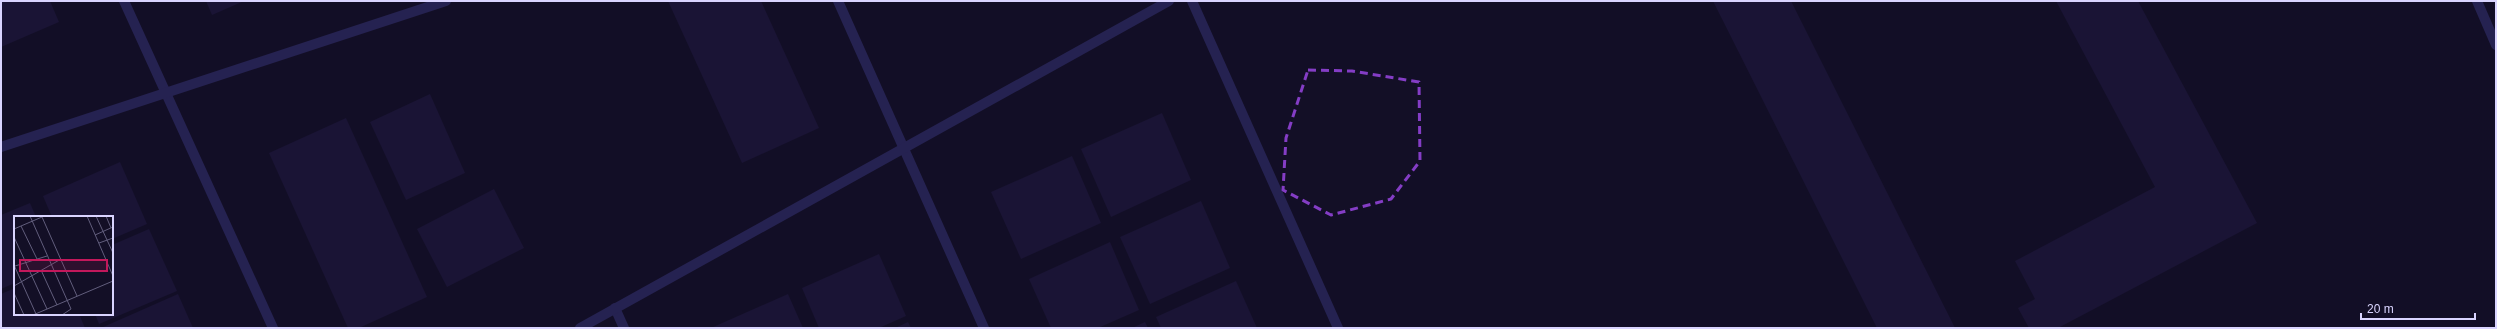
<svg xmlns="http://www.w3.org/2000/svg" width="2497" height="329" viewBox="0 0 2497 329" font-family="Arial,sans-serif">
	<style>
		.building { fill: #241b47 }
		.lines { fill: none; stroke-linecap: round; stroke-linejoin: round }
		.street { stroke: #3d3a85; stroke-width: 10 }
		.marked { fill: none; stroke: #843dc5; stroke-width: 3; stroke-dasharray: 8 5; stroke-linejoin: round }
		.inset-road { fill: none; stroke: #625e7d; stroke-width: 1 }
		.view { fill: #c2185b; fill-opacity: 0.15; stroke: #c2185b; stroke-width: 2 }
		.inset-edge { fill: none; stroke: #d9d4ff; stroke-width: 2 }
	</style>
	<rect width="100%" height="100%" fill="#130f26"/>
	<!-- building -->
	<g class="building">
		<polygon points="1,1 50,1 59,22 1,47"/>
		<polygon points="206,1 244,1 212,15"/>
		<polygon points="668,1 761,1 819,128 742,163"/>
		<polygon points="1713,1 1791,1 1955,328 1877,328"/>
		<polygon points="2056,1 2138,1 2257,223 2058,328 2029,328 2018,308 2035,299 2015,261 2155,187"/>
		<polygon points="430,94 465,173 406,200 370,122"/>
		<polygon points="1162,113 1191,180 1111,217 1081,149"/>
		<polygon points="346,118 427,297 359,328 348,328 269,153"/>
		<polygon points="1072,156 1101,223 1021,259 991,192"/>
		<polygon points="120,162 147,224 112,239 112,217 52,217 43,196"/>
		<polygon points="494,189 524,248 447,287 417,229"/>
		<polygon points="1201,201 1230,268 1150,304 1120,237"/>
		<polygon points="30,203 36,217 15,217 15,283 1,289 1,215"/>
		<polygon points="149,229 177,291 99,324 95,314 112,314 112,245"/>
		<polygon points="1110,242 1139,310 1098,328 1051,328 1029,279"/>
		<polygon points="879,254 906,316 879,328 819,328 802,288"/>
		<polygon points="1236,281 1257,328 1161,328 1156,317"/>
		<polygon points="15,288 15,314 79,314 85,328 1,328 1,294"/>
		<polygon points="178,294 193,328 101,328"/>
		<polygon points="788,294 803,328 711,328"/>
		<polygon points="908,322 911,328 895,328"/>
		<polygon points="1145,322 1148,328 1132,328"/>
	</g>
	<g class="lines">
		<!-- street -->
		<g class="street">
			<polyline points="124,1 273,328"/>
			<polyline points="838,1 984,328"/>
			<polyline points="1192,1 1338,328"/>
			<polyline points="2477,1 2496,45"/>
			<polyline points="1,147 446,1"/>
			<polyline points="615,308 624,328"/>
			<polyline points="580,328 1169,1"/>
		</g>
	</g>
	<!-- marked area -->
	<path d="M0 0H2497V329H0ZM1308,70L1352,71L1419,82L1420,161L1391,199L1331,215L1283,190L1286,138Z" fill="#130f26" fill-opacity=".55" fill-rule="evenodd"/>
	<path class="marked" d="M1308,70L1352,71L1419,82L1420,161L1391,199L1331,215L1283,190L1286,138Z"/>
	<!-- overview -->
	<g transform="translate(14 216)">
		<rect width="99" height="99" fill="#130f26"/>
		<path class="inset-road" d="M16,0L57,93L48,99M73,0L99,60M82,0L99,37M92,0L97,12M7,10L23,43M0,13L28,1L63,80M81,19L99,11M0,21L33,93M85,27L99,22M0,49L22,98M1,50L33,40M27,54L43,89M0,70L47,43M0,77L10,99M19,99L99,65"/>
		<path class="view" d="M6,44H93V55H6Z"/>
		<rect width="99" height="99" class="inset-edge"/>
	</g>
	<!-- border -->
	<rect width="2497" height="329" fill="none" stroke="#d9d4ff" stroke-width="4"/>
	<!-- scale -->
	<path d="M2361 313v6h114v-6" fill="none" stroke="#d9d4ff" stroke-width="2"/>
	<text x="2367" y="313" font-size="12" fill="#d9d4ff" stroke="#130f26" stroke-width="3" paint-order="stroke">20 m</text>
</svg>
